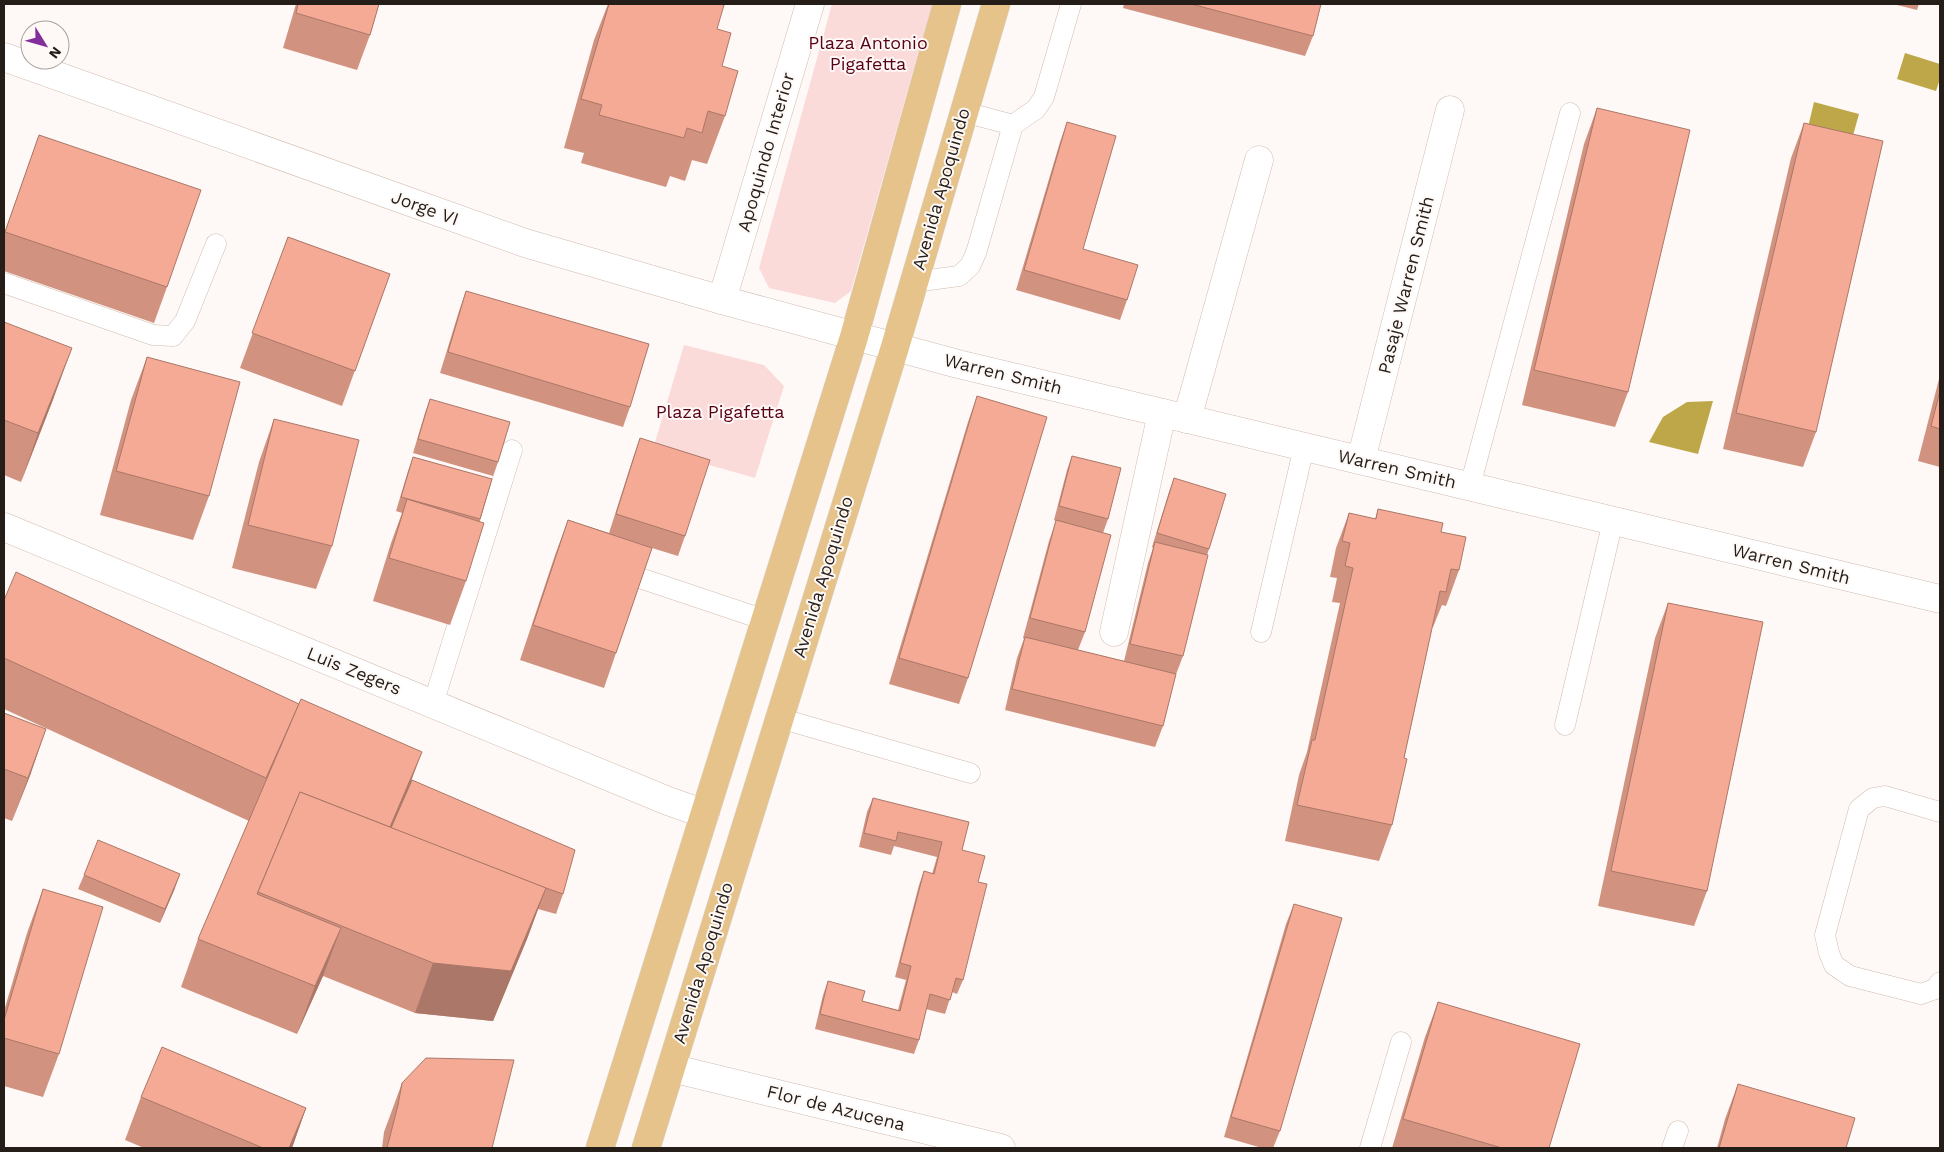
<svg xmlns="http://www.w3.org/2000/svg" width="1944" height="1152" viewBox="0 0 1944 1152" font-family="'Work Sans',sans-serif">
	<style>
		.green { fill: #fbdada }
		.water { fill: #bea749 }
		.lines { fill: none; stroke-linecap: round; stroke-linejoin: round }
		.service-casing { stroke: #d1bcaf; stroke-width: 21 }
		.minor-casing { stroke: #d1bcaf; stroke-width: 29 }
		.tertiary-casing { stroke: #d1bcaf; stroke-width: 29 }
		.primary-casing { stroke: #d8d6d5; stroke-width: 29 }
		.service { stroke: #fff; stroke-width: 20 }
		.minor { stroke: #fff; stroke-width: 28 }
		.tertiary { stroke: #fff; stroke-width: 28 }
		.primary { stroke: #e6c38a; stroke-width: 28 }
		.wall { fill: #d29280 }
		.shaded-wall { fill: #ab7768 }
		.building { fill: #f4aa95; stroke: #ab7768 }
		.labels { text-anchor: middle; stroke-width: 4; stroke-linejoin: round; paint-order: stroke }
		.park-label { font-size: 18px; fill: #590016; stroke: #fef9f6 }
		.street-label { font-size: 18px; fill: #241d18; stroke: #fef9f6 }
	</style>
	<rect width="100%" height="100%" fill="#fef9f6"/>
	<!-- green -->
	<g class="green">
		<polygon points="832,4 932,4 851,291 835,303 769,288 759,268"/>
		<polygon points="684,345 764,365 784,386 755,478 653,449"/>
	</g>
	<!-- water -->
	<g class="water">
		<polygon points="1905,53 1940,64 1940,79 1936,91 1897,79"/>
		<polygon points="1814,102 1859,114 1852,139 1808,127"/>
		<polygon points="1713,401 1698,454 1649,442 1663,417 1687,402"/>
	</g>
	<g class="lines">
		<defs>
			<g id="service">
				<polyline points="964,112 1013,125"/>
				<polyline points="914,282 959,276 970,266 976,253 1013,125 1036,109 1044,97 1071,4"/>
				<polyline points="4,283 153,335 173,336 185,321 216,244"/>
				<polyline points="1470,486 1570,113"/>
				<polyline points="616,570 765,620"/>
				<polyline points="1261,632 1304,447"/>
				<polyline points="433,704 512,450"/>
				<polyline points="779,718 970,773"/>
				<polyline points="1565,725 1613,521"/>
				<polyline points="1940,812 1885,796 1873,798 1859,809 1825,935 1829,953 1834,965 1850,976 1921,994 1935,989 1940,982"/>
				<polyline points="1370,1148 1401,1042"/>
				<polyline points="1672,1148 1678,1131"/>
			</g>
			<g id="minor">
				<polyline points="722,300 810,4"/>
				<polyline points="1187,419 1259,160"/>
				<polyline points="1361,460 1450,110"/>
				<polyline points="4,527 668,801 705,814"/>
				<polyline points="1114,632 1162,413"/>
				<polyline points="671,1068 1001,1148"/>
			</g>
			<polyline id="tertiary" points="4,57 525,243 722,300 958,364 1940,599"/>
			<g id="primary">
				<polyline points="600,1148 854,337 947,4"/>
				<polyline points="646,1148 895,347 996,4"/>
			</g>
		</defs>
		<!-- service casing -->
		<use href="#service" class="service-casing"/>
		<!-- minor casing -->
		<use href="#minor" class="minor-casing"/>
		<!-- tertiary casing -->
		<use href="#tertiary" class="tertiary-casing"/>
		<!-- primary casing -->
		<use href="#primary" class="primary-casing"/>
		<!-- service -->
		<use href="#service" class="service"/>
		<!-- minor -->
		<use href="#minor" class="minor"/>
		<!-- tertiary -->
		<use href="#tertiary" class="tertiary"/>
		<!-- primary -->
		<use href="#primary" class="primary"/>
	</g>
	<!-- wall -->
	<g class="wall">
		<polygon points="296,4 379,4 370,35 357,70 283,48"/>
		<polygon points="608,4 719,4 717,29 722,66 725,116 707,164 692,160 685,181 670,176 666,187 581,163 584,153 564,148 594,40"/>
		<polygon points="1124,4 1321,4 1313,36 1305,56 1123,8"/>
		<polygon points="1893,4 1919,4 1917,10"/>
		<polygon points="1597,108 1628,392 1615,427 1522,405 1584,144"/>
		<polygon points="1067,122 1083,249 1127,300 1120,320 1016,290 1060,142"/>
		<polygon points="1804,123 1816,432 1803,467 1723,449 1791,158"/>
		<polygon points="39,135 167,287 154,323 4,271 4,234"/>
		<polygon points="288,237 390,274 342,406 240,368"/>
		<polygon points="466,291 630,407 623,427 440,373 459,311"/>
		<polygon points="4,322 54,397 21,482 4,475"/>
		<polygon points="147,357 209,496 193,540 100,515 131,400"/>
		<polygon points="1940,375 1940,467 1918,461"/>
		<polygon points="977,396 968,678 959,704 889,684 968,422"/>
		<polygon points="430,399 498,462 493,476 413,453 425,413"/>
		<polygon points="274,419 332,546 316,589 232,568 259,462"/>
		<polygon points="640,438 685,536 678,556 652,548 604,688 520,660 555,555 568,520 609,533 633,458"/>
		<polygon points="1072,456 1108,519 1103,533 1076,526 1085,632 1078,650 1124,661 1148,563 1153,548 1152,547 1169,492 1174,478 1209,549 1207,555 1183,656 1175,677 1163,726 1155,747 1005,710 1017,658 1024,639 1023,638 1049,541 1056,521 1054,520 1067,470"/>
		<polygon points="413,457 492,479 480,521 466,581 450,625 373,601 391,543 402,513 396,511 408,471"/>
		<polygon points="1378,509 1441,532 1459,570 1446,606 1442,605 1433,627 1432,627 1404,758 1392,825 1379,861 1285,841 1299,775 1307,752 1340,603 1332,602 1337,578 1330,577 1336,548 1349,513 1375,519"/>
		<polygon points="4,600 412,780 563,894 556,914 538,909 527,939 493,1021 415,1013 323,976 297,1034 181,987 198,939 249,821 4,709"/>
		<polygon points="1668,603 1707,891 1694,926 1598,906 1655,638"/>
		<polygon points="4,713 31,773 12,821 4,818"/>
		<polygon points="873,798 962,850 978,882 963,980 957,994 952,992 945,1014 926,1009 919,1040 914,1054 815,1029 823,995 828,981 862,1001 898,1010 906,980 895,977 919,885 924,871 932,874 937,857 894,846 891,855 859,847 867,812"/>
		<polygon points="84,875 175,888 160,923 78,889"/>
		<polygon points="43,889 59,1054 43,1097 4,1086 4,1011 27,933"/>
		<polygon points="1294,904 1280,1131 1273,1148 1262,1148 1224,1137 1286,924"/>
		<polygon points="1438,1002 1549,1148 1392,1148 1425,1037"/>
		<polygon points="402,1083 492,1148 382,1148 384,1132"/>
		<polygon points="1738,1084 1846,1148 1717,1148 1725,1119"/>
		<polygon points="141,1097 306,1108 292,1148 144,1148 125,1140"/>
	</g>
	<!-- shaded-wall -->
	<g class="shaded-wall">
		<polygon points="72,348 54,397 21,482 38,433"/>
		<polygon points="46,729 31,773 12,821 28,778"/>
		<polygon points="422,752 404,800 371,878 389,830"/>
		<polygon points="180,874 175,888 160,923 165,909"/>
		<polygon points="546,888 527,939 493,1021 415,1013 433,963"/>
		<polygon points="341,928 323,976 297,1034 315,986"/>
		<polygon points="306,1108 292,1148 289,1148"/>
	</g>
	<!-- building -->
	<g class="building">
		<polygon points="298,4 379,4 370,35 296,13"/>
		<polygon points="609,4 719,4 724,5 717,29 731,33 722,66 738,71 725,116 708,111 702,133 687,128 684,138 599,115 602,105 581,99"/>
		<polygon points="1191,4 1321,4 1313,36"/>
		<polygon points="1597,108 1690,130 1628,392 1534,370"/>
		<polygon points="1067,122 1116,136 1083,249 1138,265 1127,300 1024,270"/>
		<polygon points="1804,123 1883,141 1816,432 1736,413"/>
		<polygon points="39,135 201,190 167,287 5,232"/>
		<polygon points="288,237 390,274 355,371 252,333"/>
		<polygon points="466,291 649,344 630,407 448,352"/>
		<polygon points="4,322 72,348 38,433 4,420"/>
		<polygon points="147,357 240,382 209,496 116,471"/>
		<polygon points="1940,391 1940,429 1931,426"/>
		<polygon points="977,396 1047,417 968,678 899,658"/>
		<polygon points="430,399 510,422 498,462 418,439"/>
		<polygon points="274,419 359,440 332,546 248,525"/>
		<polygon points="640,438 710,460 685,536 616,514"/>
		<polygon points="1072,456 1121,468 1108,519 1059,506"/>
		<polygon points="413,457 492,479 480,519 401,497"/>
		<polygon points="1174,478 1226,494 1209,549 1157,533"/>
		<polygon points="407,499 484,523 466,581 389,558"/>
		<polygon points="1378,509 1443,523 1441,532 1466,537 1459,570 1451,569 1446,592 1440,591 1404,758 1407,759 1392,825 1297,805 1312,740 1315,740 1353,568 1345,566 1350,543 1342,541 1349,513 1376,519"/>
		<polygon points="568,520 652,548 616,653 533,625"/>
		<polygon points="1056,520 1111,535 1085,632 1030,618"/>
		<polygon points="1155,542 1208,555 1183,656 1130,644"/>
		<polygon points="16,572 299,704 266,778 4,658 4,600"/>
		<polygon points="1668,603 1763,622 1707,891 1611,871"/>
		<polygon points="1025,637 1176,674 1163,726 1012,689"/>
		<polygon points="301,699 422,752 390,827 300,792 257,894 341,928 315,986 198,939"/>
		<polygon points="4,713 46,729 28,778 4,769"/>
		<polygon points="412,780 575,850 563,894 543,887 391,828"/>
		<polygon points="300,792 546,888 511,971 433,963 258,892"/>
		<polygon points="873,798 969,822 962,850 985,856 978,882 987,884 963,980 956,978 950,1000 930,994 919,1040 820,1014 828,981 865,991 862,1001 900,1011 911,966 900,963 924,871 934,874 942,842 898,832 896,841 864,833"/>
		<polygon points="98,840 180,874 165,909 84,875"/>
		<polygon points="43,889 103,907 59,1054 4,1038 4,1020"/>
		<polygon points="1294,904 1342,918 1280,1131 1231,1117"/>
		<polygon points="1438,1002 1580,1044 1549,1148 1502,1148 1403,1119"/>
		<polygon points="162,1047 306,1108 289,1148 263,1148 141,1097"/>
		<polygon points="426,1058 514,1060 492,1148 387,1148 398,1105 402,1083"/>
		<polygon points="1738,1084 1855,1118 1846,1148 1719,1148"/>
	</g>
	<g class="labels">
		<!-- park labels -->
		<g class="park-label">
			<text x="868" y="49">Plaza Antonio<tspan x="868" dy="21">Pigafetta</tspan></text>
			<text x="720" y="418">Plaza Pigafetta</text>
		</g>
		<!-- street labels -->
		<g class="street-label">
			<text transform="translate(766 152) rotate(-74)" y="6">Apoquindo Interior</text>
			<text transform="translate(941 189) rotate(-74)" y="6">Avenida Apoquindo</text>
			<text transform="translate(425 208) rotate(20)" y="6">Jorge VI</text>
			<text transform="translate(1406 285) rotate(-76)" y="6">Pasaje Warren Smith</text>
			<text transform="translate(1003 374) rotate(14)" y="6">Warren Smith</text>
			<text transform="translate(1397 469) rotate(13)" y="6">Warren Smith</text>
			<text transform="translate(1791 564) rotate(14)" y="6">Warren Smith</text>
			<text transform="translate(823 577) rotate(-73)" y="6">Avenida Apoquindo</text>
			<text transform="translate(354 671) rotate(22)" y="6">Luis Zegers</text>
			<text transform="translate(703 963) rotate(-73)" y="6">Avenida Apoquindo</text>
			<text transform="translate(836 1108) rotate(14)" y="6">Flor de Azucena</text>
		</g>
	</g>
	<!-- border -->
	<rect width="1944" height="1152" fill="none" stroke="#241d18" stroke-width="10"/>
	<!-- north arrow -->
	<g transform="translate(45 45) rotate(127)"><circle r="24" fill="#fef9f6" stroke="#a7a19d"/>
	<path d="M0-4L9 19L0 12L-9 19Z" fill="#832e9d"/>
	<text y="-8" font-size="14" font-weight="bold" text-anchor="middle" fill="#241d18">N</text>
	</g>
</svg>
